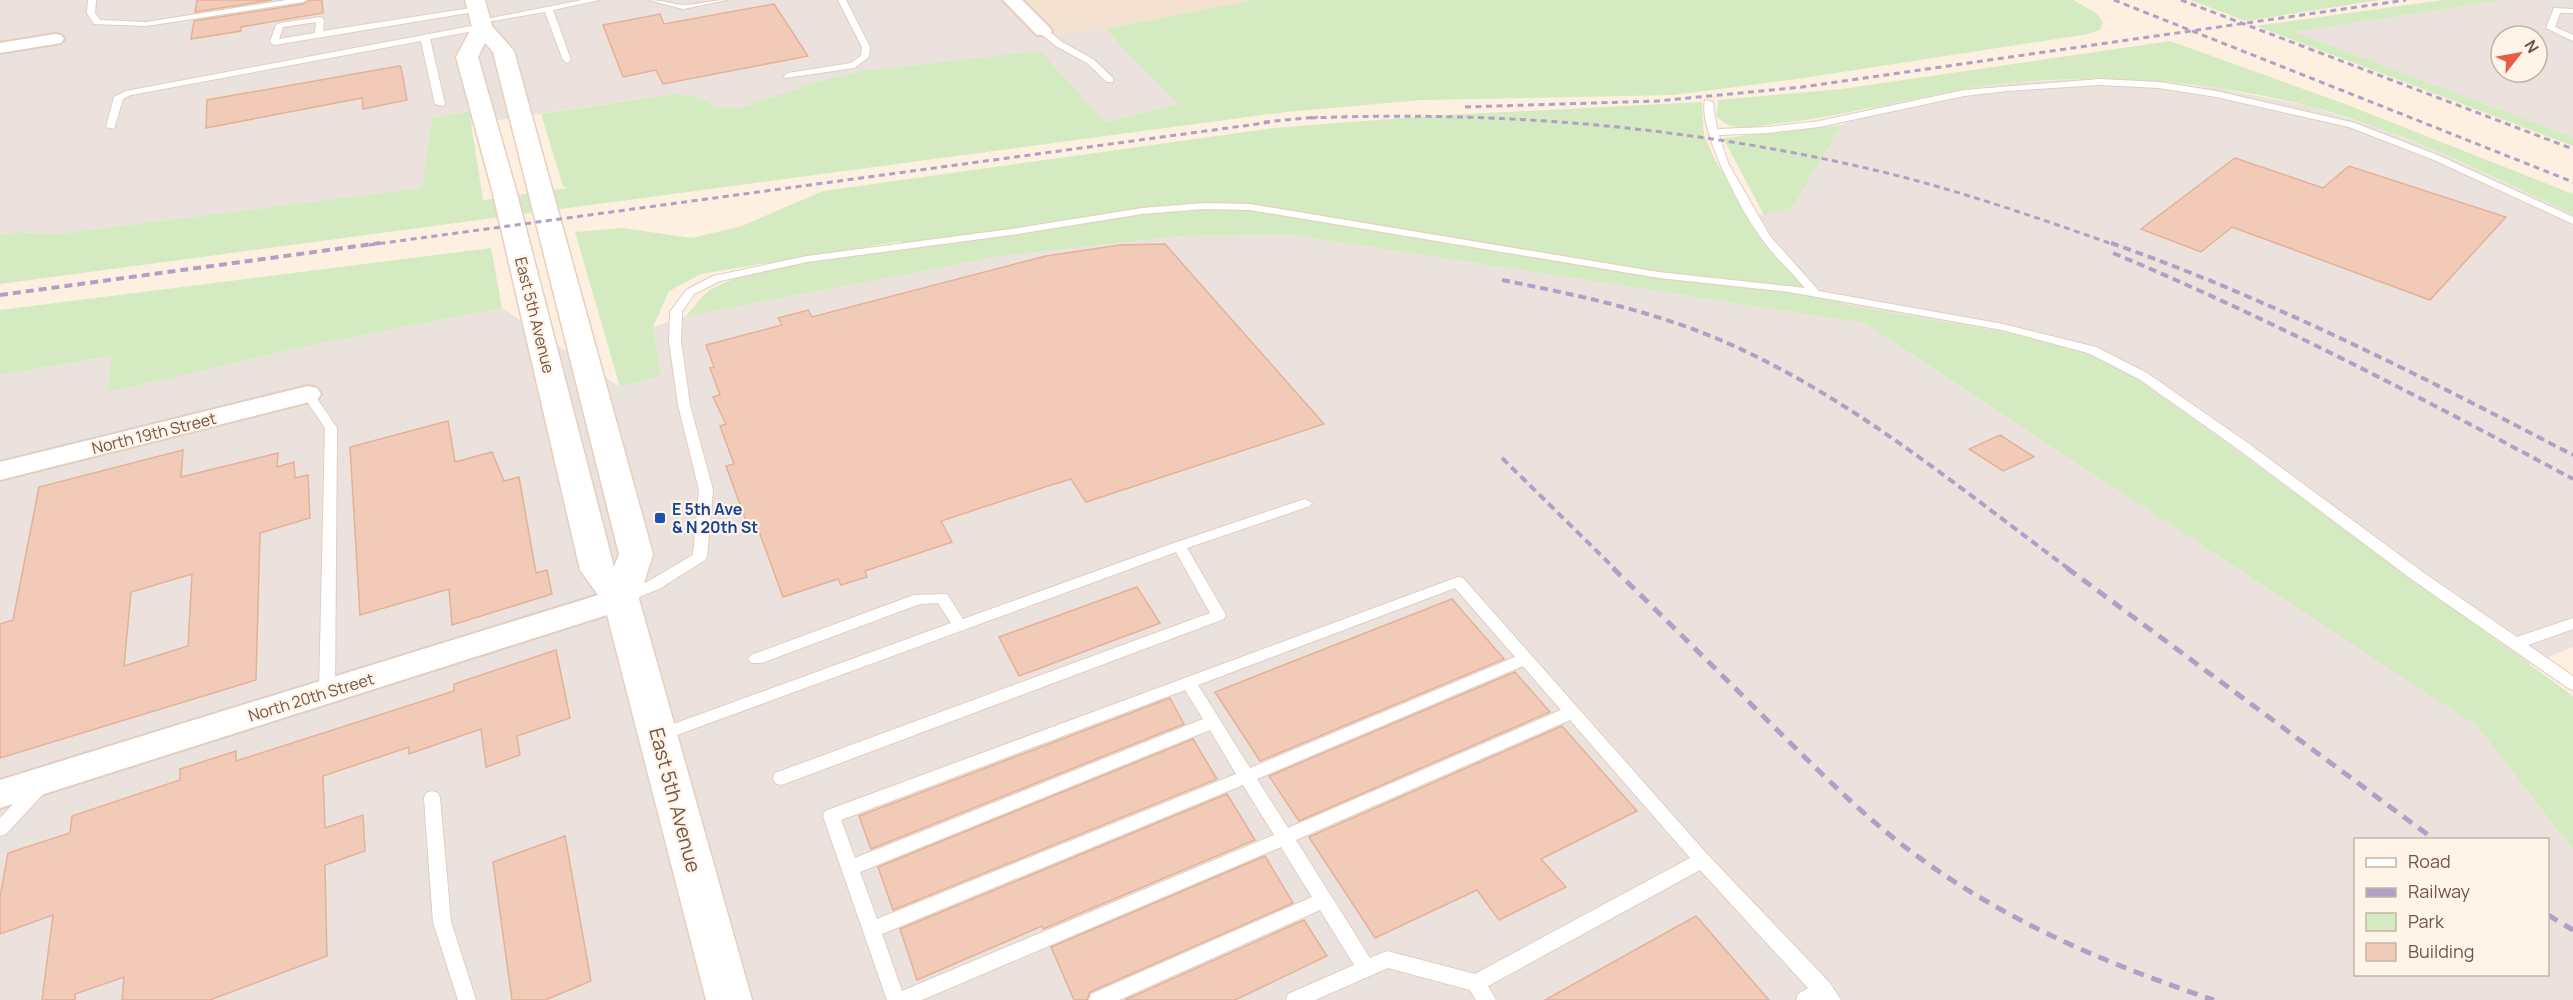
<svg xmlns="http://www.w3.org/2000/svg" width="2573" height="1000" viewBox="0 0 2573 1000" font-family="Manrope,sans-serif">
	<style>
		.residential { fill: #f4e1d0 }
		.industrial { fill: #ebe2dd; fill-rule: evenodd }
		.green { fill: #d4eac0 }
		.building { fill: #f2cbb8; stroke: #e5b098; stroke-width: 1.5; fill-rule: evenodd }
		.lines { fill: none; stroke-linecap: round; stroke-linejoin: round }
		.lane-casing { stroke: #e3cdc0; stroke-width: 2 }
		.street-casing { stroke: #e3cdc0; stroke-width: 4 }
		.secondary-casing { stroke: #e8cebd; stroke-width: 3 }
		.lane { fill: #fff; fill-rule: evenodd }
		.street { fill: #fff; fill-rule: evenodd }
		.secondary { fill: #fff; fill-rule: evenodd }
		.rail-far2 { stroke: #b1a0c6; stroke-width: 3; stroke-dasharray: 6 4.5; stroke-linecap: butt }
		.rail-far1 { stroke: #b1a0c6; stroke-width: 4; stroke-dasharray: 8 5; stroke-linecap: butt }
		.rail { stroke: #b1a0c6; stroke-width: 5; stroke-dasharray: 11 8; stroke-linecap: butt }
		.transit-dot { fill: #1a4fb4; stroke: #fff4e8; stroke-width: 2 }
		.labels { text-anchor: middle; stroke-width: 4.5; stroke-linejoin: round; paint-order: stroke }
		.street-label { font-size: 16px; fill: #745448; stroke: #fff4e8 }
		.transit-label { font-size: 16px; font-weight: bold; fill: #164399; stroke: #fff4e8; text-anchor: start }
		.near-street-label { font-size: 20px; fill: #745448; stroke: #fff4e8 }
	</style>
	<rect width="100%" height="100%" fill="#fdf0e1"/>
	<!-- residential -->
	<polygon class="residential" points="1009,0 1254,0 1105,29 1058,33 1036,28"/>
	<!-- industrial -->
	<g class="industrial">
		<polygon points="0,0 1009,0 1036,28 1058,33 1105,29 1179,104 1105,122 857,72 823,80 739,108 719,108 694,95 673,94 471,124 468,111 432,118 422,188 57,234 15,232 0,235"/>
		<path d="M2503,0H2573V137L2293,32ZM2501,36H2537V72H2501Z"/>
		<polygon points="2113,78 2216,88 2308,106 2370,125 2429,148 2573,214 2573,647 2529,665 2138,379 2020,335 1841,304 1799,281 1765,246 1749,218 1792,208 1842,125 1877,106 1949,91 2017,82"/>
		<path d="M1287,234L1864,323L2478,727L2573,850V1000H0V375L112,356L108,391L311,345L502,308L620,387L661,375L653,327L686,316L1002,256L1180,236ZM2356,840H2548V974H2356Z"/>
	</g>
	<!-- green -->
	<g class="green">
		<polygon points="1254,0 2073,0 2096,13 2103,22 2100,30 2088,34 1797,79 1673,95 1422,100 1286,112 0,284 0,235 15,232 57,234 422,188 432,118 469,111 483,200 568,188 563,186 541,114 673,94 694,95 719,108 739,108 823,80 857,72 1040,51 1105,122 1178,104 1105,29"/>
		<polygon points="2190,0 2380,0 2246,21"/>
		<polygon points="2443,0 2503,0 2294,32 2573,137 2573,146 2256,26"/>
		<path d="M2170,41L2345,104L2573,194V214C2506,184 2440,149 2370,125C2261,86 2133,72 2018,82C1938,89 1861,114 1782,123C1766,124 1747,130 1732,126C1727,125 1721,120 1717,117L1718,100L1842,89Z"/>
		<path d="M1702,102L1704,135L1714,158L1765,246L1799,281L1841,304L2020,335L2090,355L2115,365L2138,379L2573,696V850L2478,727L1864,323L1287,234L1180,236L1002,256L686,316C694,307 704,292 715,287C764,263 846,257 901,249V241L701,274L669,291L653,327L661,375L620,387L575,232L623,228L691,238L742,226L823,191L1274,128L1429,116Z"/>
		<polygon points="1842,125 1792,208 1764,215 1723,138"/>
		<polygon points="491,248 502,308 311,345 108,392 111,356 0,375 0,310"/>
	</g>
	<!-- building -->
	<g class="building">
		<polygon points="197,0 272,0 195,12"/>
		<polygon points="309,0 322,0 323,13 241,27 241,31 191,39 194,21 303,4"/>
		<polygon points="774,4 808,56 663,84 656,70 623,77 603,25 660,14 664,24"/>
		<polygon points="399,66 401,67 407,100 363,109 362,98 206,128 207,100"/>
		<polygon points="2235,158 2323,188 2349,166 2506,217 2430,300 2232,227 2201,252 2141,229"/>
		<polygon points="1165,244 1324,424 1086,502 1071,479 1051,485 941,521 952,542 865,571 867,577 841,585 838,579 783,597 757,526 749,529 726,466 734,464 720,426 726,424 713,397 720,395 710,368 714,367 706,345 782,325 778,318 808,310 812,317 1046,256 1120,245"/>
		<polygon points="448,421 455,462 492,452 504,481 519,477 536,573 547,570 552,594 452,625 449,589 360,615 350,447"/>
		<polygon points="2000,435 2034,457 2003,471 1969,449"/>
		<path d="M183,450L181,477L278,453L277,467L294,462L295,478L308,475L310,518L260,533L256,680L0,758V624L13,620L39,487ZM192,574L188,646L124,666L131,592Z"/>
		<polygon points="1137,587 1160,623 1019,676 999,637"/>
		<polygon points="1452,599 1504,659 1260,761 1215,692"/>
		<polygon points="556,650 570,718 517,736 520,755 486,767 481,729 409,754 409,747 323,776 325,828 363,815 365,851 325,865 327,956 210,1000 122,1000 124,977 75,994 75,1000 42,1000 53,915 0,934 0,897 8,853 70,833 72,816 180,780 180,769 236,751 236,761 454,691 454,684"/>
		<polygon points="1515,672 1550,712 1299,821 1269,776"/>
		<polygon points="1170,698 1184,724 871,849 859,816"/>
		<polygon points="1562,726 1637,811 1541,859 1566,887 1499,920 1477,890 1375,938 1309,837"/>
		<polygon points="1193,739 1217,779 893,910 878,867"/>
		<polygon points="1227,794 1255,840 1043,929 1042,926 917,980 900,929"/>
		<polygon points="565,836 591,981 545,1000 512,1000 493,862"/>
		<polygon points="1265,856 1293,903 1090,992 1087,1000 1074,1000 1051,947"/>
		<polygon points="1696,916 1769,1000 1545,1000"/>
		<polygon points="1304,920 1327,956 1235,1000 1125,1000"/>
	</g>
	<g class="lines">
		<defs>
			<g id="lane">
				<polygon points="88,0 96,0 95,13 100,20 146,22 287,0 307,0 303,2 146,26 94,24 87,13"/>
				<polygon points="582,0 599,0 553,10 571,60 567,63 563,60 545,12 480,23 476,21"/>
				<path d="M649,0C661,0 672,4 683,5C697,5 712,0 727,0L683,9Z"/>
				<polygon points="838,0 846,0 870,47 869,57 854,68 785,78 784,76 788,73 851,63 861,56 862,47"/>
				<path d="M477,7H480V11L274,45L270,42L276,25L280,23L320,17L324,19L323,31ZM316,22L315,33L279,39L283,27Z"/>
				<polygon points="2554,8 2573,9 2573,13 2560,13 2555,27 2573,35 2573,41 2546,28"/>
				<polygon points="482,24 486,27 485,29 430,39 445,104 443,106 435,104 421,41 131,95 123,99 114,129 106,127 114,97 126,91"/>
				<polygon points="1040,29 1046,29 1062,42 1093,59 1113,78 1113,82 1107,82 1087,63 1056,46 1040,33"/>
				<path d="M2100,79L2159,82L2216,91L2355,123L2440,156L2573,217V224L2434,160L2349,127L2216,97L2159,88L2100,85L2006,91L1964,96L1819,127L1768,133L1719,135L1728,163L1770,236L1819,291L2003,324L2096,347L2147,373L2245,441L2424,573L2517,637L2573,618V629L2528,645L2573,676V690L2568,688L2414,581L2235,447L2139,379L2088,353L2002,330L1789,292L1659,278L1250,210L1205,209L1142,214L1011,235L807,262L720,281L694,294L682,312L681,341L690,405L713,490L707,557L705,560L659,589L626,602L621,601L619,597L621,593L649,581L693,555L699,490L678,405L669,341L670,312L686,290L713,276L807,256L1011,229L1142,208L1205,203L1250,204L1659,272L1805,288C1791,272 1775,257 1762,239C1743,214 1698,131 1705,100L1713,102L1717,129L1768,127L1819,121L1964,90Z"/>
				<polygon points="308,390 312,391 337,428 335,692 333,696 327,698 321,696 319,692 325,428 302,394"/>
				<polygon points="1305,499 1312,503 1310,506 1187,548 1226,615 1224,619 787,783 781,785 775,783 773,778 775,773 1210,613 1176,552 666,739 660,741 654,739 652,735 654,731 951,623 938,603 920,604 761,663 751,663 748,659 751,655 914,595 947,594 963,619 1174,543"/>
				<path d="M1458,577L1463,578L1708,855L1830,983L1841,1000H1796L1798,994L1808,988L1700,870L1488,986L1496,1000H1476L1470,990L1388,968L1315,1000H1286L1288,994L1354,965L1320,910L1119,1000H1089L1091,994L1312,897L1281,847L922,1000H887L823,816L825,811ZM1455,588L1515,657L1250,768L1198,685ZM1523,666L1561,710L1288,828L1257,779ZM1185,690L1203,719L855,858L841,820ZM1570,720L1690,858L1475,974L1387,951L1370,958L1296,840ZM1210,730L1236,774L877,919L860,872ZM1243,785L1274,835L902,991L882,934Z"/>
				<polygon points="41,778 47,780 49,785 47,790 6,834 0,836 0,818 35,780"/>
				<polygon points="432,791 438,793 440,798 451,922 476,1000 458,1000 433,922 424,798 426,793"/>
			</g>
			<g id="street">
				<polygon points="1003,0 1022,0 1049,27 1052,31 1049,35 1037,35"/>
				<polygon points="55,34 61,35 64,39 61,43 0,53 0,43"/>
				<polygon points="308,386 317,388 321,394 317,400 0,480 0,462"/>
				<polygon points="621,588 632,591 636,599 632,607 0,808 0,780"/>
			</g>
			<path id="secondary" d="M465,0H485L492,26L514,51L653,554L639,599L752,1000H706L604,603L580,570L492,190L456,57L472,27ZM485,43L493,52L619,554L614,567L516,190L478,57Z"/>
		</defs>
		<!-- lane casing -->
		<use href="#lane" class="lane-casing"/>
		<!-- street casing -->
		<use href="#street" class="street-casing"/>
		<!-- secondary casing -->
		<use href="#secondary" class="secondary-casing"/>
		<!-- lane -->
		<use href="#lane" class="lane"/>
		<!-- street -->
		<use href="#street" class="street"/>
		<!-- secondary -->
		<use href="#secondary" class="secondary"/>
		<!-- rail-far2 -->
		<g class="rail-far2">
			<polyline points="2114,0 2573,182"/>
			<polyline points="2181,0 2573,149"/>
			<polyline points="1465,107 1658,101 1802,87 2406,0"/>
			<path d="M1310,118C1509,110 1706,128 1899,176C1972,195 2044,220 2115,245"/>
			<polyline points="1264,122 1318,117"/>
			<polyline points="369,245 1272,122"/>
		</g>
		<!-- rail-far1 -->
		<g class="rail-far1">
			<path d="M2111,243C2271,299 2423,377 2573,455"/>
			<path d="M2113,253C2271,319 2422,398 2573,479"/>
			<path d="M1502,280C1577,295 1654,311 1725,342C1851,397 1959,488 2069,569"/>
			<polyline points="0,295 380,243"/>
			<polyline points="1502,458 1615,569"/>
		</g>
		<!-- rail -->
		<g class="rail">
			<path d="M1613,568C1664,618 1715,668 1765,718C1816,768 1866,820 1924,861C2012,924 2112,966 2214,1000"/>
			<polyline points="2067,568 2435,840"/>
			<polyline points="2548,915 2573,930"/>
		</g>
	</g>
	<!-- markers -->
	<rect class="transit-dot" x="654" y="512" width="12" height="12" rx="3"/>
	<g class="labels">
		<!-- street labels -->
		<g class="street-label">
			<text transform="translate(535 315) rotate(76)" y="6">East 5th Avenue</text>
			<text transform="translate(154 433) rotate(-14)" y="6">North 19th Street</text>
			<text transform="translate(311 697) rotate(-17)" y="6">North 20th Street</text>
		</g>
		<!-- transit labels -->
		<g class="transit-label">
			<text x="672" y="515">E 5th Ave<tspan x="672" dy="18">&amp; N 20th St</tspan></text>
		</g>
		<!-- near-street labels -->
		<g class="near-street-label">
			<text transform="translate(675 800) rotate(75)" y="7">East 5th Avenue</text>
		</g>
	</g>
	<!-- legend -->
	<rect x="2354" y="838" width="195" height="138" fill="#fff4e8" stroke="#c7b4a8" stroke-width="1.5"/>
	<rect x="2366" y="858" width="30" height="9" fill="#ffffff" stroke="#c7b4a8" stroke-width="1.5"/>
	<text x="2408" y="868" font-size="18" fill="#745448">Road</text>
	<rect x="2366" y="888" width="30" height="9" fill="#b1a0c6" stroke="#c7b4a8" stroke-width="1.5"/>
	<text x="2408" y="898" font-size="18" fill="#745448">Railway</text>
	<rect x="2366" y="913" width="30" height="18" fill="#d4eac0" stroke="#c7b4a8" stroke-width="1.5"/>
	<text x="2408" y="928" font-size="18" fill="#745448">Park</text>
	<rect x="2366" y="943" width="30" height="18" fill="#f2cbb8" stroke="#c7b4a8" stroke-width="1.5"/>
	<text x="2408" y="958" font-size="18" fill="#745448">Building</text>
	<!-- north arrow -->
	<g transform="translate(2519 54) rotate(59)"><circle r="28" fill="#fff4e8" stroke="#c7b4a8" stroke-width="1.5"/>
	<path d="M0-4.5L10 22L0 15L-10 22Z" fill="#e95b43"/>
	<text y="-9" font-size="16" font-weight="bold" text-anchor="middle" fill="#745448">N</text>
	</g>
</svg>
